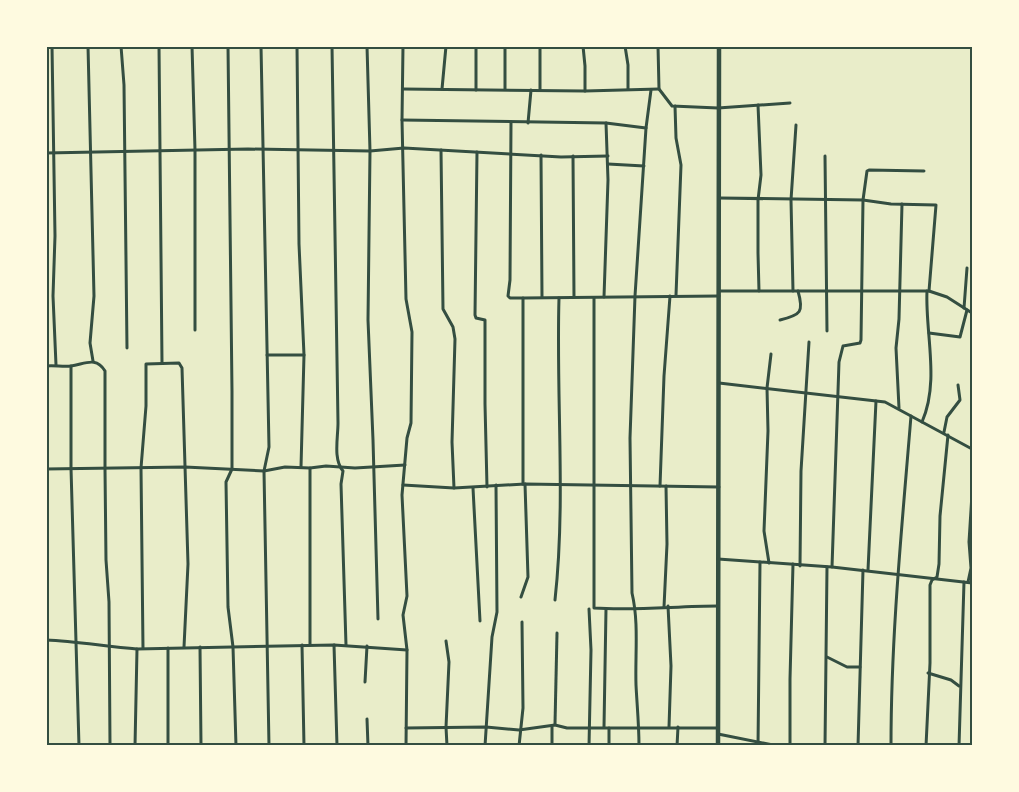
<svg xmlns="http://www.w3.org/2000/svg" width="1019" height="792" viewBox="0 0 1019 792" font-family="Karla,sans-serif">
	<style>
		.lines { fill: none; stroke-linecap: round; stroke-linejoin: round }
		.minor { stroke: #344e41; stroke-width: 3 }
		.trunk { stroke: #344e41; stroke-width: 4.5 }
		.neatline { fill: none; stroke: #344e41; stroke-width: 2 }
	</style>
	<rect width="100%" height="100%" fill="#e9edc9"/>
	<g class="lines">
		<!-- minor -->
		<g class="minor">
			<polyline points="52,46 55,236 53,296 56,365"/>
			<polyline points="88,46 94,296 90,343 93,361"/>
			<polyline points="121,46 124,85 127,348"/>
			<polyline points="159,46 162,363"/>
			<polyline points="192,46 195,150 195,330"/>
			<polyline points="228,46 232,391 232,469 226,482 228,607 233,647 236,746"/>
			<polyline points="261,46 269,447 264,471 269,746"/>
			<polyline points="297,46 299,244 304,355 301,467"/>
			<path d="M332,46L338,423C338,438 333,459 343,471L341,484L346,645"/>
			<polyline points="367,46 370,151 368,320 373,440 378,619"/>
			<polyline points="403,46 402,120 406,299 412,332 411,423 407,438 402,495 407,596 403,615 407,650 406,746"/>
			<polyline points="540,46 540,90"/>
			<polyline points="583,46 585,66 585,91"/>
			<polyline points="625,46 628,65 628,89"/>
			<polyline points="658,46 659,89 672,106 718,108 790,103"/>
			<polyline points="403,89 585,91 659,89"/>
			<polyline points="442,89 446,46"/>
			<polyline points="505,89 505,46"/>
			<polyline points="476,90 476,46"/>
			<polyline points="758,105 761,175 758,200 758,253 759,291"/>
			<polyline points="675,106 676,138 681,165 676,295"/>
			<polyline points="402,120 606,123 646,128"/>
			<polyline points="511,122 510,280 508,296 510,298 523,298 523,484"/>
			<polyline points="528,123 531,90"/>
			<polyline points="441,150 443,309 453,327 455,339 452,442 454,488"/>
			<polyline points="477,152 475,315 476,318 485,320 485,404 487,487"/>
			<polyline points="46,153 248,149 370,151 404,148 561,157 608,156"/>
			<polyline points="541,155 542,297"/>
			<polyline points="573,156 574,297"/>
			<polyline points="825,156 827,331"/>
			<polyline points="608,164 644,166"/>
			<polyline points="719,198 863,200 891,204 936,205 929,291"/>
			<polyline points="719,291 929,291 947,297 972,313"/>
			<polyline points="793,291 791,200 796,125"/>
			<polyline points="604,297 608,180 606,123"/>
			<polyline points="523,298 719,296"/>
			<path d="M594,298V608C635,611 677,606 718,606"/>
			<polyline points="964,308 967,268"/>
			<path d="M780,320C801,315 804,312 798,291"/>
			<polyline points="929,333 960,337 967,310"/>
			<polyline points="267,355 304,355"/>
			<path d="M46,366C54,365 63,367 71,366C85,364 96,356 105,371V469L106,560L109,602L110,746"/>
			<polyline points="71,366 71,468 79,746"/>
			<polyline points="719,383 885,402 972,449"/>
			<polyline points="899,408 896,348 899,319 902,204"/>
			<path d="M922,422C940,381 925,333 927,291"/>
			<polyline points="944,432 947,417 960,400 958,385"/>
			<polyline points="310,468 310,645"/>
			<polyline points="46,469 185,467 264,471 285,467 310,468 326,466 355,468 405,465"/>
			<polyline points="403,485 454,488 525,484 719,487"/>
			<polyline points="660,486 664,376 670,296"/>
			<polyline points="473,488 480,621"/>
			<polyline points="718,559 832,567 972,583"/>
			<polyline points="769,563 764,531 768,431 767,388 771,354"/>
			<polyline points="800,566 801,471 809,342"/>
			<polyline points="832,567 839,362 843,346 860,343 861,340 863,200 867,171 869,170 924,171"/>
			<polyline points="868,570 876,401"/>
			<polyline points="968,582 971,568 969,542 972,494"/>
			<polyline points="521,597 528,577 525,484"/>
			<path d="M555,600C566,500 556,399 559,298"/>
			<polyline points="668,606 671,666 669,727"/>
			<polyline points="664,607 667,544 666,486"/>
			<polyline points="589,609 591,650 589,746"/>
			<path d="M46,640C77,641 107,647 137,649L334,645L407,650"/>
			<polyline points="446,641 449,662 446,727 447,746"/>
			<polyline points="302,645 304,746"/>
			<polyline points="334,645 337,746"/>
			<polyline points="200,647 201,746"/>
			<polyline points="143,648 141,468 146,406 146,364 179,363 182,368 188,564 184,647"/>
			<polyline points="827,657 847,667 860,667"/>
			<polyline points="928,673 951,680 959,686"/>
			<polyline points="365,682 367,646"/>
			<polyline points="367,719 368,746"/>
			<polyline points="555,724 557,633"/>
			<polyline points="46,726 47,746"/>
			<polyline points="604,727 606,609"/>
			<polyline points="406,728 486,727 519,730 555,725 567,728 718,728"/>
			<polyline points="718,734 778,746"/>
			<polyline points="135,746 137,649"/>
			<polyline points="168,746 168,648"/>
			<polyline points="485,746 492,637 497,612 496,485"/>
			<polyline points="519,746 523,708 522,622"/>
			<polyline points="552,746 552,726"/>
			<polyline points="609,746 609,728"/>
			<path d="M639,746C639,725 637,705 636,685C635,654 639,623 632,593L630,438L635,296L646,128L651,90"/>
			<polyline points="677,746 678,727"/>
			<polyline points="758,746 760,562"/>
			<polyline points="790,746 790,679 793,564"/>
			<polyline points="825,746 827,567"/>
			<polyline points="858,746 863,570"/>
			<path d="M891,746C891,635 902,526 911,416"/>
			<polyline points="926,746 930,663 930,585 932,580 937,577 939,564 940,516 948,435"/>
			<polyline points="959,746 964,582"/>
		</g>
		<!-- trunk -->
		<polyline class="trunk" points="718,746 719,46"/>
	</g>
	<!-- border -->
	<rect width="1019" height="792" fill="none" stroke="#fefae0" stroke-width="96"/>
	<rect x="48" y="48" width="923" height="696" class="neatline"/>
</svg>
